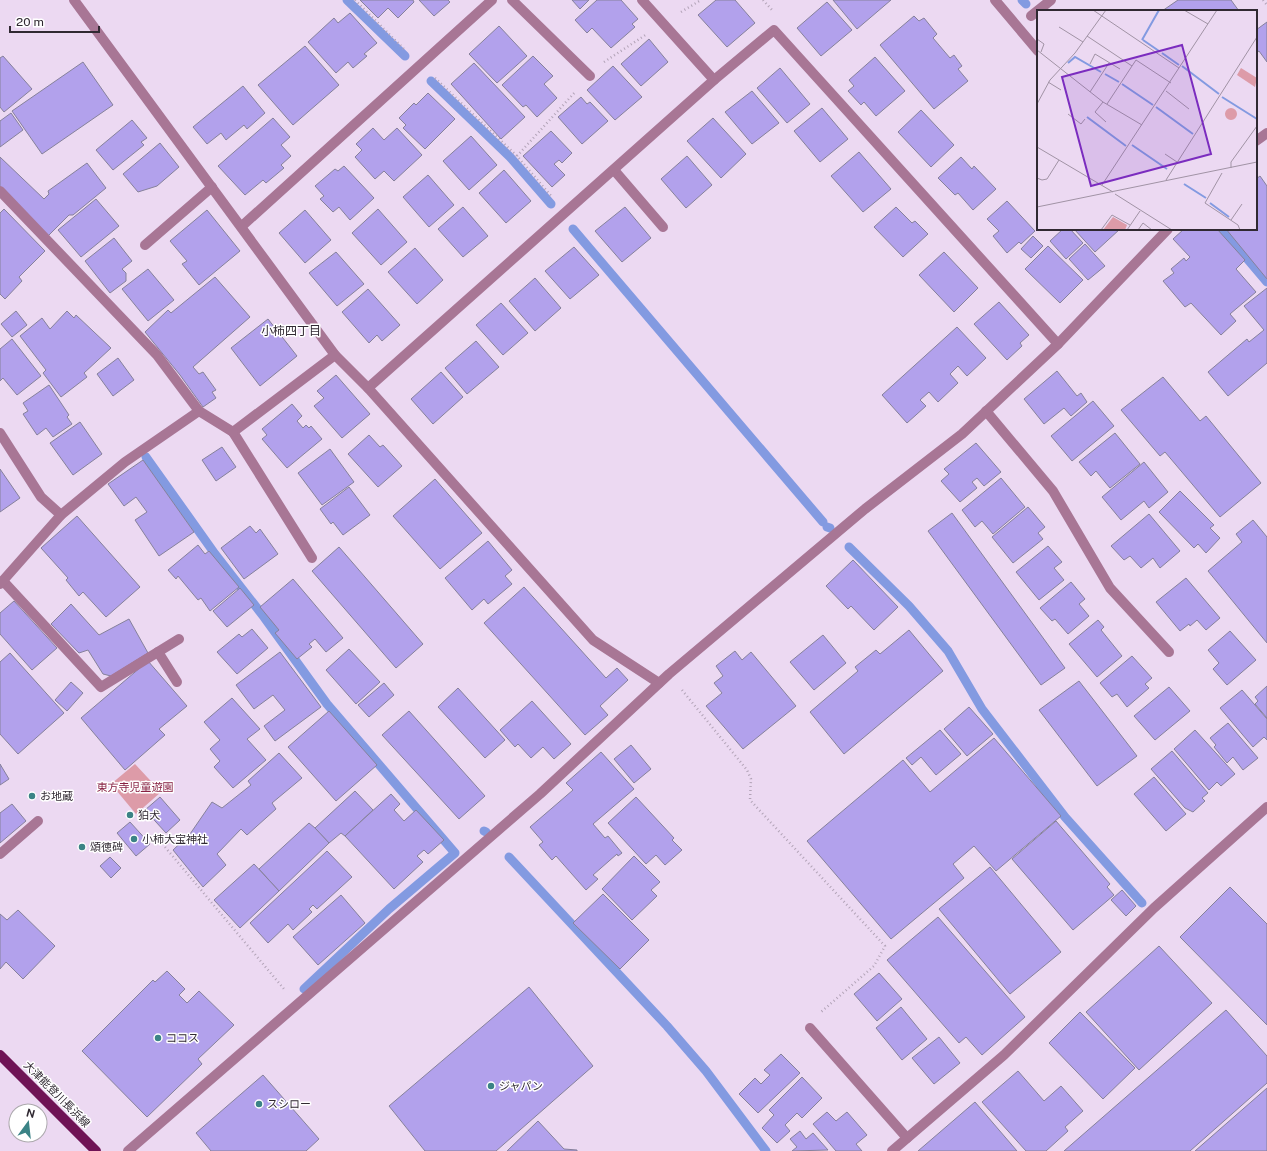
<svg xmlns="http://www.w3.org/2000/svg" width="1267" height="1151" viewBox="0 0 1267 1151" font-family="'Public Sans','Noto Sans JP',sans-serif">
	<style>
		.green { fill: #dd9ba8 }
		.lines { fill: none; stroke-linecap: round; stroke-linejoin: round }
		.stream { stroke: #839ae1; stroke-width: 9 }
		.building { fill: #b2a1ec; stroke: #86819b }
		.path { stroke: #b2a3b7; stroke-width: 2.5; stroke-dasharray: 1 3; stroke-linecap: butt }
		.minor { stroke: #a87695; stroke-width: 10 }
		.major { stroke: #6f1355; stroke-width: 10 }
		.poi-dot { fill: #3b8386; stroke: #fff; stroke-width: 1.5 }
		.labels { text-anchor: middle; stroke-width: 3; stroke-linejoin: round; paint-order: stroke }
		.park-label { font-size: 11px; fill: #872142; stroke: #fff }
		.poi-label { font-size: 11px; fill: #302932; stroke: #fff; text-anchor: start }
		.street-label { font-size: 11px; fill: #302932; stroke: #fff }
		.neighbourhood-label { font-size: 12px; fill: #302932; stroke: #fff }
		.inset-river { fill: none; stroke: #839ae1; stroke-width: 2 }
		.inset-road { fill: none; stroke: #a193a5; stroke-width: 1 }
		.view { fill: #7b2cbf; fill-opacity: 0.15; stroke: #7b2cbf; stroke-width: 2 }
		.inset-edge { fill: none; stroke: #302932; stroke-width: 2 }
	</style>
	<rect width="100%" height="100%" fill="#ecd9f2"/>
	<!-- green -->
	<polygon class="green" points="135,764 161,792 136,814 111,784"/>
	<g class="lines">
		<!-- stream -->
		<g class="stream">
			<polyline points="347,0 405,56"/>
			<polyline points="1022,0 1026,4"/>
			<polyline points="431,81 510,157 551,204"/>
			<polyline points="573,229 823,522"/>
			<polyline points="1222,229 1267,282"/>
			<polyline points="146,457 215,554 264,617 327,704 455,853 389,909 304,989"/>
			<polyline points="827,527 830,528"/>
			<polyline points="849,547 909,606 948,651 982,709 1065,817 1142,903"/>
			<polyline points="484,831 486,832"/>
			<polyline points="509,857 667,1026 706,1071 766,1151"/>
		</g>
	</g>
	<!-- building -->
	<g class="building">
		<polygon points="360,0 413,0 414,2 398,18 388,8 378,18"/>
		<polygon points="419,0 448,0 450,2 434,16"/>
		<polygon points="572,0 589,0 580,9"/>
		<polygon points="597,0 621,0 638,19 632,24 635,27 611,48 592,28 587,33 575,20"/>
		<polygon points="716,0 735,0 755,23 727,47 698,15"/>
		<polygon points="833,0 891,0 857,29"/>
		<polygon points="1178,0 1231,0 1239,11 1162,11"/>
		<polygon points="827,2 852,30 821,56 797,28"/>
		<polygon points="350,13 377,43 364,54 367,56 353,68 348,62 336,73 308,42 334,18 338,23"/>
		<polygon points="914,16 919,21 924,18 937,34 933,38 950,58 954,55 962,66 958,69 968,81 934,109 880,45"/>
		<polygon points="1267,22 1267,62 1259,51 1256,53 1256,30"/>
		<polygon points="499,26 527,56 497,83 469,54"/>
		<polygon points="649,39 668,62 641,86 621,64"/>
		<polygon points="305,46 339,85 293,125 258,85"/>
		<polygon points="3,56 32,89 4,112 0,107 0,58"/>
		<polygon points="533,56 553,76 544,84 557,98 537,117 526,105 523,107 502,85"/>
		<polygon points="875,57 905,91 876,116 864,102 861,105 848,91 854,86 849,80"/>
		<polygon points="83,62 113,105 42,154 12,111"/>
		<polygon points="474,63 525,117 501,139 451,84"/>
		<polygon points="613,66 642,97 615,120 587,90"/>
		<polygon points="780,68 810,104 787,123 757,88"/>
		<polygon points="243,86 265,113 247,129 244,125 226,140 221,133 207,144 193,127"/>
		<polygon points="752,91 779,123 752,144 725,112"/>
		<polygon points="428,93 455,119 425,149 403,128 406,125 399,118 414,103 416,105"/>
		<polygon points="581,97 587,104 590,102 608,121 582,144 558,117"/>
		<polygon points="822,108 848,139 820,162 794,131"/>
		<polygon points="921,110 954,145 931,167 898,132"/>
		<polygon points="11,113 23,130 0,147 0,121"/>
		<polygon points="273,118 290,137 281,145 291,156 281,165 284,168 266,183 263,180 245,195 218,166"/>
		<polygon points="713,118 746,154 721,178 687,141"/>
		<polygon points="132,120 147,138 141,142 144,145 113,170 96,150"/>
		<polygon points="373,128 384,140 397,128 422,155 394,181 384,171 375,179 355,157 362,150 356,144"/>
		<polygon points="551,131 572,153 562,163 559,160 554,164 565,175 552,187 523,156"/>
		<polygon points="471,136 497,165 469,190 443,161"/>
		<polygon points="160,143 179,167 157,186 138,192 123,174"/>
		<polygon points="859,152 891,189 863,212 831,176"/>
		<polygon points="687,156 712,185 686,208 661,179"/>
		<polygon points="0,157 44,199 49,194 48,191 87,163 106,188 73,215 69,215 48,236 0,188"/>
		<polygon points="961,157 972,169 974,166 996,189 973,210 958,193 955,195 938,178"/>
		<polygon points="344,166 374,198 350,220 339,207 333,212 320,199 324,196 315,186 335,169 338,171"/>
		<polygon points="504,170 531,201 506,223 479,193"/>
		<polygon points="428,175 454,205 429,227 403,197"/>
		<polygon points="1260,176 1267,186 1267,279 1226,229 1256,229 1256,179"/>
		<polygon points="96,199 119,226 81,257 58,230"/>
		<polygon points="1007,201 1035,231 1021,244 1019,242 1007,253 993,236 999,231 987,219"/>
		<polygon points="463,207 488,236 463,257 438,229"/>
		<polygon points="625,207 651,238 622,262 595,231"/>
		<polygon points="896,207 912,223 915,221 928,234 903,257 874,227"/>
		<polygon points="4,209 45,251 19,277 22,281 5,299 0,294 0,213"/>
		<polygon points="378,209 407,242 381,265 352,233"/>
		<polygon points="207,210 240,251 199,285 182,264 187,261 170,241"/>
		<polygon points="305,210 331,240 305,263 279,233"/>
		<polygon points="1063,229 1070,229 1083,243 1066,259 1050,241"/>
		<polygon points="1074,229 1120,229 1095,252"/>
		<polygon points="1184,229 1217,229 1245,260 1236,269 1256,292 1230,314 1236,321 1221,335 1191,303 1185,307 1163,281 1174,273 1171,269 1184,258 1186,261 1190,257 1173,239"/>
		<polygon points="1033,236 1043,246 1031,258 1021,249"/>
		<polygon points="114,238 132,261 122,269 126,273 126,281 110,293 85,261"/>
		<polygon points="1085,244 1105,266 1088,280 1069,259"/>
		<polygon points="1048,246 1083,280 1060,303 1025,269"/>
		<polygon points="574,247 599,275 570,299 545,271"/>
		<polygon points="415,248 443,280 417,304 388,272"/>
		<polygon points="336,252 364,284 337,306 309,273"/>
		<polygon points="944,252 978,288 954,312 919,275"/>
		<polygon points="148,269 174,300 148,321 122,289"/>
		<polygon points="215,277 250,317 193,367 199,374 203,372 216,390 212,392 216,398 203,407 180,375 145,332 168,310 171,313"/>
		<polygon points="535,278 561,308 535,331 509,301"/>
		<polygon points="1267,288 1267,363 1228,396 1208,372 1247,339 1249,342 1264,330 1244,306"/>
		<polygon points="368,289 400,325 382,341 377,335 369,343 342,312"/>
		<polygon points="999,302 1029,335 1020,343 1022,346 1007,360 974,324"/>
		<polygon points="501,303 528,333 503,355 476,325"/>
		<polygon points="16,311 27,325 12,337 1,324"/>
		<polygon points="67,311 74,318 76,315 111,348 84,373 87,377 61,397 43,373 46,370 20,336 42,318 50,329"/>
		<polygon points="268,319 297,356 260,386 231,348"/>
		<polygon points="957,327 986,358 967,376 958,366 950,374 958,383 938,402 929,392 920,400 926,406 907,423 882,395"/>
		<polygon points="12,339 41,376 17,395 3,378 0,381 0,349"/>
		<polygon points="476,341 499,367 467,394 445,368"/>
		<polygon points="118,358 134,380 113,396 97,374"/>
		<polygon points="1057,371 1077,396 1081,393 1087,402 1071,416 1064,408 1044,424 1024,399"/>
		<polygon points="441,372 463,397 433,424 411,399"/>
		<polygon points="336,375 370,414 342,438 314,406 324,398 317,391"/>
		<polygon points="1163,377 1200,421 1206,416 1261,483 1220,517 1165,452 1160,456 1121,410"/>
		<polygon points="49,385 69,415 67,417 72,424 53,437 46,428 37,435 23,414 28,411 23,403"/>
		<polygon points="1093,401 1114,426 1072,461 1051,436"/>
		<polygon points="292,404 302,416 297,421 303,428 306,425 309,428 311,426 322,439 287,468 262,439 267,435 262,429"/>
		<polygon points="80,422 102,454 73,475 50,443"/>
		<polygon points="1115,433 1140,464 1110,488 1096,471 1091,476 1079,462"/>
		<polygon points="369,435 380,447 383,445 402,466 378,487 348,454"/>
		<polygon points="976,443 1001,472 984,486 977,478 972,482 977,488 960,502 941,481 949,474 944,469"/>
		<polygon points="222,447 236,467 216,481 202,460"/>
		<polygon points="330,449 354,482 322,505 298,473"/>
		<polygon points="143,460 194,532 159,556 135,520 147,512 136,497 124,506 108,484"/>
		<polygon points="1144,462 1168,492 1149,508 1144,501 1121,520 1102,497"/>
		<polygon points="0,469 20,498 0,512"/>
		<polygon points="1001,478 1025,507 993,534 982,521 975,527 962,510"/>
		<polygon points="435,479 482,533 440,569 393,516"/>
		<polygon points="349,487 370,515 343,535 333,522 331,524 320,509"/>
		<polygon points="1180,491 1214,525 1210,528 1220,538 1206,553 1198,544 1194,548 1159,512"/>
		<polygon points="1028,507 1045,527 1038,533 1043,539 1013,563 992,537"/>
		<polygon points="952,513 1065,668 1041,685 928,531"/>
		<polygon points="1149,514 1180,551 1160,568 1153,558 1141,568 1130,556 1124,560 1111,546"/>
		<polygon points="77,516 140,587 106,617 83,592 79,596 66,580 68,578 41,548"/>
		<polygon points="1253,520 1267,537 1267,643 1208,571 1242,542 1236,534"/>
		<polygon points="250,526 256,533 260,529 278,554 244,579 221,548"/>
		<polygon points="488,541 512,570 505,576 512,584 488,604 484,599 472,610 445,578"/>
		<polygon points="198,545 205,554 209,551 239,587 210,611 201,598 198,600 178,576 176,579 168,570"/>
		<polygon points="1048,546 1062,562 1054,568 1064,580 1039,600 1016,572"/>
		<polygon points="339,547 423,644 396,668 312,571"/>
		<polygon points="853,560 898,607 874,630 851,606 848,609 826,586"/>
		<polygon points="1186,578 1220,618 1206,630 1197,620 1190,626 1189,624 1180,631 1156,602"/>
		<polygon points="293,579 343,638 326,652 315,639 309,644 312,647 297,659 275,633 279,630 260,607"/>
		<polygon points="1071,582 1085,599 1079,604 1089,616 1068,634 1055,619 1052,621 1040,608"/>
		<polygon points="524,587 606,678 617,668 628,680 600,706 608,715 585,735 484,623"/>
		<polygon points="240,588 254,605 227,627 213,611"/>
		<polygon points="14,601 57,648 32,670 0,634 0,613"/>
		<polygon points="71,604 99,635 129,619 148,653 111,676 103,674 88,650 79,653 51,624"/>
		<polygon points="1098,620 1104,627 1101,630 1122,656 1097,677 1069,644"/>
		<polygon points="252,629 268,648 237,674 217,652 239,634 242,637"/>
		<polygon points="909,630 943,671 844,754 810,712 858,671 855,667 876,650 880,654"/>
		<polygon points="1230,631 1256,660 1227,685 1213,669 1219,663 1208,650"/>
		<polygon points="823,635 846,663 814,690 790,662"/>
		<polygon points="349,649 380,682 356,704 326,670"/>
		<polygon points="735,651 742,660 751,652 796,706 743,749 706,706 722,693 714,683 723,676 716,666"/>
		<polygon points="280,652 321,707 275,741 264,726 285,710 273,695 254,709 236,685"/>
		<polygon points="10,653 64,713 18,754 0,734 0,662"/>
		<polygon points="1132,656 1152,678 1145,684 1149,688 1127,707 1117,694 1112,697 1100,683"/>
		<polygon points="148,661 187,706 159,729 165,735 125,770 81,718"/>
		<polygon points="1079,681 1137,756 1097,786 1039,710"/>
		<polygon points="71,682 83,693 67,711 55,700"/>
		<polygon points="384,683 394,695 369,717 358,705"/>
		<polygon points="1267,686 1267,718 1255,704 1258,701 1255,697"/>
		<polygon points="1169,687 1190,711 1155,740 1134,716"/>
		<polygon points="458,688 505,740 485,758 438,707"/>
		<polygon points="1242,690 1267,719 1267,740 1264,737 1253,747 1220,708"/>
		<polygon points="232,698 260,729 247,739 266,760 233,788 214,767 220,761 210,749 220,740 204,722"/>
		<polygon points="532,701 571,744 554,759 543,747 531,758 518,744 515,747 500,730"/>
		<polygon points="969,707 993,734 967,756 944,729"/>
		<polygon points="329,711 377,765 336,801 288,747"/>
		<polygon points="409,711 485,796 459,819 382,735"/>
		<polygon points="1228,723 1258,758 1243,770 1233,757 1227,763 1214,747 1216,745 1210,738"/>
		<polygon points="940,730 961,754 936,775 921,757 912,765 906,758"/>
		<polygon points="1195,730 1235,774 1221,786 1217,782 1209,790 1174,749"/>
		<polygon points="994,738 1061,816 996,871 974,846 953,864 964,878 891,939 807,841 903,760 930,792"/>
		<polygon points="631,745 651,769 634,783 614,759"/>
		<polygon points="1172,751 1208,793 1202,798 1205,801 1193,812 1185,808 1151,769"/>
		<polygon points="601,752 634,789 593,824 605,838 608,836 622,853 618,856 617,854 593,875 598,879 586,890 556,856 552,860 539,845 543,842 530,827 573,790 566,783"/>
		<polygon points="279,753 302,778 272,803 276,809 247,835 241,829 217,854 226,865 203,887 173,850 190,834 212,802 222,808 251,785 248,781"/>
		<polygon points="0,764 9,779 0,785"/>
		<polygon points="1154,777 1186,814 1166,831 1134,794"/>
		<polygon points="355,791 373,810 345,836 341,833 329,843 315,828"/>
		<polygon points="391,794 400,804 394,810 404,821 416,810 444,840 428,854 424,850 417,856 423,862 394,889 345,836"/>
		<polygon points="160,797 180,820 166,833 145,810"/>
		<polygon points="636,797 674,838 672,840 682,850 665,865 656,855 646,864 608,823"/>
		<polygon points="12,804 26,821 0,843 0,813"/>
		<polygon points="1056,821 1110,884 1107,887 1114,895 1073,930 1012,859"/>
		<polygon points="130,822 150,844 136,856 117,833"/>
		<polygon points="309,823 315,828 329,843 279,891 259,869"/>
		<polygon points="327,851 352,877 317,909 313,905 309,909 312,912 293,930 288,924 268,943 250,923"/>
		<polygon points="634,856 660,882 651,890 657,896 632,920 602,889"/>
		<polygon points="110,857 121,868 111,878 100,866"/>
		<polygon points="254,864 279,891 240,928 214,900"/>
		<polygon points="990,867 1061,952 1010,994 939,909"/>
		<polygon points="1230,887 1267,924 1267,1025 1180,937"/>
		<polygon points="1122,890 1136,906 1126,916 1111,900"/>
		<polygon points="603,894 649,940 620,969 573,923"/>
		<polygon points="341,895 365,923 318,965 293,937"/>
		<polygon points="18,910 55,946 23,979 6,962 0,969 0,914 7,920"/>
		<polygon points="938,917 1025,1017 982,1055 966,1037 959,1043 887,960"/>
		<polygon points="1159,946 1212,1003 1139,1070 1086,1012"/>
		<polygon points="167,971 185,989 179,995 187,1003 199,991 234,1025 198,1059 202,1064 147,1117 82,1051 153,980 155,982"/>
		<polygon points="879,973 902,999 877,1021 854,994"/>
		<polygon points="529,987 593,1066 496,1151 425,1151 389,1106"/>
		<polygon points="901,1007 927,1039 902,1060 876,1028"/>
		<polygon points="1226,1010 1267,1056 1267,1083 1190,1151 1064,1151"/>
		<polygon points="1080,1012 1135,1068 1103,1099 1049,1043"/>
		<polygon points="939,1037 960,1063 934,1084 912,1058"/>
		<polygon points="781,1054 800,1073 758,1113 739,1094 755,1078 761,1084 770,1075 764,1070"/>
		<polygon points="1018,1071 1044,1101 1061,1086 1083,1111 1065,1127 1068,1131 1046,1151 1026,1151 982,1102"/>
		<polygon points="263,1075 319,1139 306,1151 211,1151 196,1133"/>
		<polygon points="802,1077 822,1098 802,1118 797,1113 785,1125 790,1131 777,1143 762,1128 774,1115 769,1110"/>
		<polygon points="1267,1088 1267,1151 1195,1151"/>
		<polygon points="975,1102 1017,1151 918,1151"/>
		<polygon points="827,1112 836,1121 847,1112 867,1135 856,1144 862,1151 836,1151 813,1124"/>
		<polygon points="538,1121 564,1149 577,1150 577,1151 507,1151"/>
		<polygon points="800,1131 806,1139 813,1133 828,1150 792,1151 797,1147 790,1139"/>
	</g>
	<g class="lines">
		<!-- path -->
		<g class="path">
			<polyline points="355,0 405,50"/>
			<polyline points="763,0 772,10"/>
			<polyline points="1263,0 1267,5"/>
			<polyline points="681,12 701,0"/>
			<polyline points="604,62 647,34"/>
			<polyline points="435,78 517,156 552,197"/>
			<polyline points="517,156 576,91"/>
			<polyline points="682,690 747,770 751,779 750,800 885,946 874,966 821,1012"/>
			<polyline points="165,847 284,989"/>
		</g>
		<!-- minor -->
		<g class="minor">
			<polyline points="74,0 335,355 368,388 593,640 659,683"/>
			<polyline points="512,0 590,76"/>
			<polyline points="995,0 1038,51"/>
			<polyline points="1031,16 1051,0"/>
			<polyline points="714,80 774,30 1058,344"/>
			<polyline points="1256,141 1267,133"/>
			<polyline points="614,170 663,227"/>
			<polyline points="0,191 157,355 199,411"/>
			<polyline points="242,226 492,0"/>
			<polyline points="145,245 212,187"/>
			<polyline points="368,388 714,80 642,0"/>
			<polyline points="986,411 1053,491 1110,588 1169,652"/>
			<polyline points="0,433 41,497 61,515"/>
			<polyline points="312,558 233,432 335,355"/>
			<polyline points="3,581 101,687 179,639"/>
			<polyline points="0,584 61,515 125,462 199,411 233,432"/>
			<polyline points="158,652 177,682"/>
			<polyline points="0,854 38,821"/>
			<polyline points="810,1028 907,1138"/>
			<polyline points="128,1151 540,794 669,674 865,509 962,434 1058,344 1168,229"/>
			<polyline points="892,1151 1004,1055 1154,908 1267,807"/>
		</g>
		<!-- major -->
		<polyline class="major" points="0,1055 96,1151"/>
	</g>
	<!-- markers -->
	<g class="poi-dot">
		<circle cx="32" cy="796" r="4"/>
		<circle cx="130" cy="815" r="4"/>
		<circle cx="134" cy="839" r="4"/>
		<circle cx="82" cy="847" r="4"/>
		<circle cx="158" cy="1038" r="4"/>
		<circle cx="491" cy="1086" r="4"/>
		<circle cx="259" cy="1104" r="4"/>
	</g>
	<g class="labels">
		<!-- park labels -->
		<g class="park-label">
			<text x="135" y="791">東方寺児童遊園</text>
		</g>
		<!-- poi labels -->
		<g class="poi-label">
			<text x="40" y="800">お地蔵</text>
			<text x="138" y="819">狛犬</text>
			<text x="142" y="843">小柿大宝神社</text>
			<text x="90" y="851">頌徳碑</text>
			<text x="166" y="1042">ココス</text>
			<text x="499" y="1090">ジャパン</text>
			<text x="267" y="1108">スシロー</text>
		</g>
		<!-- street labels -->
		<g class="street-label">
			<text transform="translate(57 1094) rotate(45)" y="4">大津能登川長浜線</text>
		</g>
		<!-- neighbourhood labels -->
		<g class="neighbourhood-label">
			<text x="291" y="335">小柿四丁目</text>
		</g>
	</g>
	<!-- overview -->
	<g transform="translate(1037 10)">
		<rect width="220" height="220" fill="#ecd9f2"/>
		<path d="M204,58L220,68L218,77L200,65ZM188 104a6 6 0 1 1 12 0a6 6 0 1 1-12 0Z" fill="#dd9ba8"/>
		<path d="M76,207L90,215L88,220H66Z" fill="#dd9ba8"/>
		<path class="inset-river" d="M105,30L122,0M106,30L122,41M125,43L142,55M31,53L38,47L64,62M145,56L182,84M68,64L82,72M85,74L116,95M185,87L220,109M119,97L156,124M50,107L89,136M95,135L130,159M147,174L169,188M173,193L192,207"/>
		<path class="inset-road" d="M56,0L142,58M147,0L171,14M22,17L46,32M50,26L95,56L70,94M0,29L7,34L4,42M0,40L66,92L105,115M53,54L58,44L83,59M95,56L99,50L134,73M11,72L24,80M129,81L152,99M53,82L72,53M66,92L58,102L69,112M0,94L13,70L38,43L69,0M31,104L44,114L48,109M0,137L76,182M128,144L140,152M194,158V152L220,116M185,163L168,193L201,215L203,220M0,168L5,170L10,169L22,150M129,170L220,27M65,175L180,0M78,184L135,220M0,197L220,152M194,210L205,194M64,220L75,205L93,215M90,220L103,201M101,220L106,213L115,220"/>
		<path class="view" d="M145,35L174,144L54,176L25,67Z"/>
		<rect width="220" height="220" class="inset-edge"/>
	</g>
	<!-- north arrow -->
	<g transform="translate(28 1123) rotate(15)"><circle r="19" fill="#ffffff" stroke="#aca9ad"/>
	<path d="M0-3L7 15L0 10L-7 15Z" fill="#3b8386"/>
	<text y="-6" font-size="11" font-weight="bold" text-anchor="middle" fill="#302932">N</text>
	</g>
	<!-- scale -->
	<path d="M10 26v6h89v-6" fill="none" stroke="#302932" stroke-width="2"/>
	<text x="16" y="26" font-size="12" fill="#302932" stroke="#ffffff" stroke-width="3" paint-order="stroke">20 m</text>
</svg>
